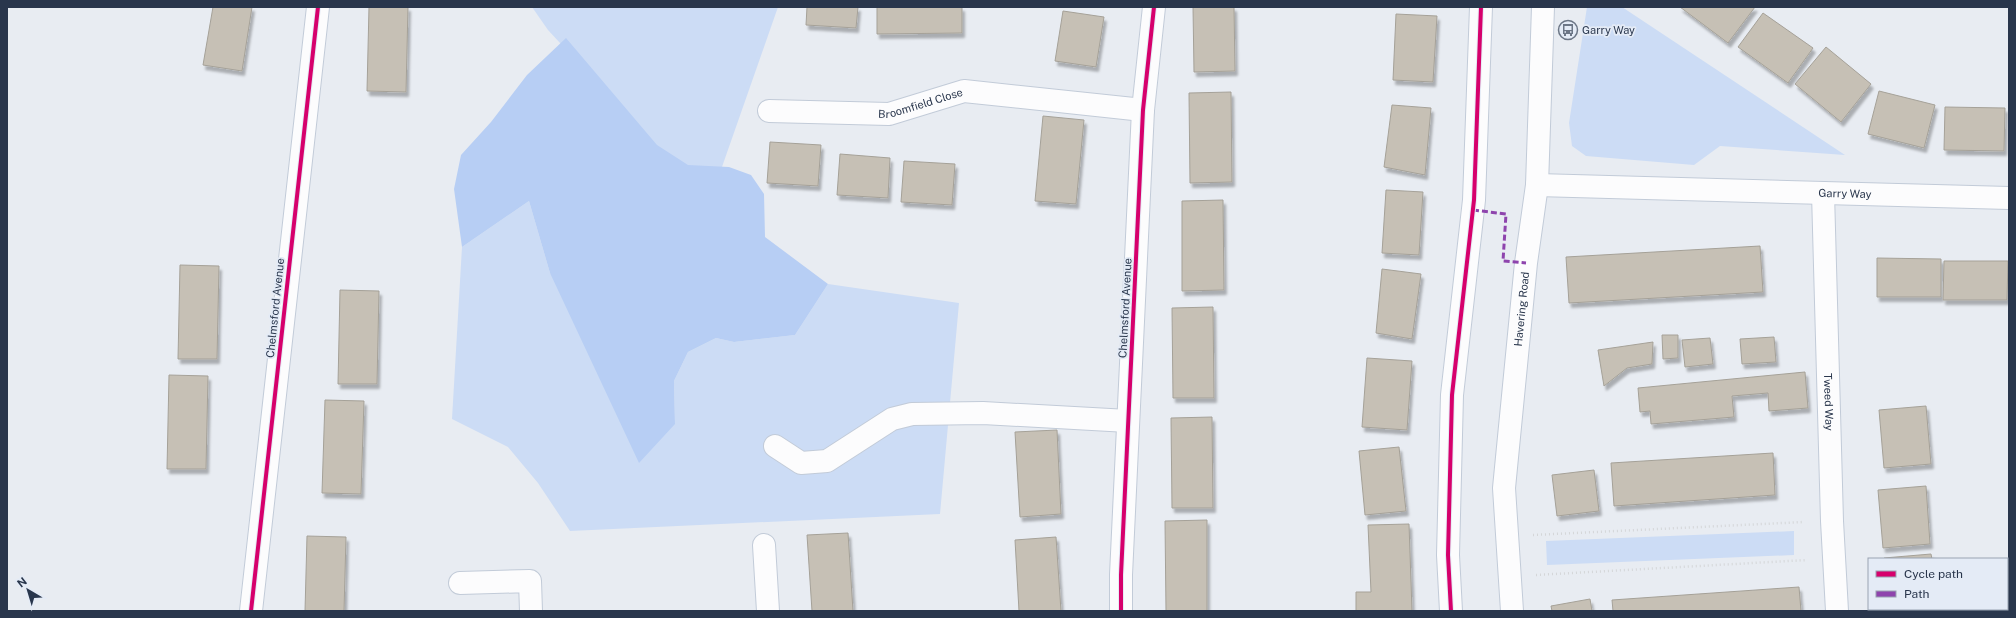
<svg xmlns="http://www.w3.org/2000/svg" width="2016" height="618" viewBox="0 0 2016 618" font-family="'Public Sans',sans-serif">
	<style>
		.green { fill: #ccdcf5 }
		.forest { fill: #b7cef4 }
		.building { fill: #c6c0b5; stroke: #a5a198; filter: url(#shadow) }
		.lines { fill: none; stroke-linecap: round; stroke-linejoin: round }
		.minor-casing { stroke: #c2cbd8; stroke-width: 24 }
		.major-casing { stroke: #c2cbd8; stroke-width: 24 }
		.path { stroke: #d4d6d8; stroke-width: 2.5; stroke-dasharray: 1 3; stroke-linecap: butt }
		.minor { stroke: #fcfcfd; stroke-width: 22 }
		.major { stroke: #fcfcfd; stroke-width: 22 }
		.quiet { stroke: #8e44ad; stroke-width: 3; stroke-dasharray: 6 3; stroke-linecap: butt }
		.cycleway-casing { stroke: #e4ebf6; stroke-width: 6 }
		.cycleway { stroke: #d6006c; stroke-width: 4 }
		.labels { text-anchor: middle; stroke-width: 3.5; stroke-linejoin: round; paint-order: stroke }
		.poi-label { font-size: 11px; fill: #29364c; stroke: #e4ebf6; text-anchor: start }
		.street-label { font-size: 11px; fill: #29364c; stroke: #e4ebf6 }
	</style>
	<defs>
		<filter id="shadow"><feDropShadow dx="2.5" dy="4.5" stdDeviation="1" flood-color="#0004"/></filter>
	</defs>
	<rect width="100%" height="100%" fill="#e8ecf2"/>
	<!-- green -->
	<g class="green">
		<polygon points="532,7 778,7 709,204 548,30"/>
		<polygon points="1587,7 1622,7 1845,155 1720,146 1694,165 1586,156 1572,146 1569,123"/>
		<polygon points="529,201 550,273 675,424 674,381 688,352 716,338 734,342 795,335 828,284 959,303 940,514 570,531 538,483 508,447 452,419 462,247"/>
		<polygon points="1794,531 1794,555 1547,565 1546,541"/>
	</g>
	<!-- forest -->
	<polygon class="forest" points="566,38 657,145 688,165 729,167 751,175 764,194 765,237 828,284 795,335 734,342 716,338 688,352 674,381 675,424 639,463 550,273 529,201 462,247 454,189 461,155 491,122 527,75"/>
	<!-- building -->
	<g class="building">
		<polygon points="213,7 252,7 242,71 203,65"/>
		<polygon points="369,7 408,7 406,92 367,91"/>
		<polygon points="807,7 858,7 856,28 806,25"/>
		<polygon points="877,7 962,7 962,33 877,34"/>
		<polygon points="1193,7 1234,7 1235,71 1194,72"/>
		<polygon points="1680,7 1755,7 1728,43"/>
		<polygon points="1063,11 1104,17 1096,67 1055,61"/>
		<polygon points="1763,13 1813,48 1788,83 1738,47"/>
		<polygon points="1396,14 1437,16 1433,82 1393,80"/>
		<polygon points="1826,47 1871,84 1841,122 1795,84"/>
		<polygon points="1879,91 1935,105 1924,148 1868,134"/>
		<polygon points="1231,92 1232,182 1190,183 1189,93"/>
		<polygon points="1392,105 1431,108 1425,175 1384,167"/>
		<polygon points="1945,107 2005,108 2004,151 1944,150"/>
		<polygon points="1043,116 1084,120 1076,204 1035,201"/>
		<polygon points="770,142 821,145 818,186 767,183"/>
		<polygon points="840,154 890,158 888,198 837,195"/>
		<polygon points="904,161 955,164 952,205 901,202"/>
		<polygon points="1386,190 1423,192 1419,255 1382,253"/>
		<polygon points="1223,200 1224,290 1182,291 1182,201"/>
		<polygon points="1760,246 1763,292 1569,303 1566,257"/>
		<polygon points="1877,258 1941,259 1941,297 1877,297"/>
		<polygon points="1944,261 2008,261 2007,300 1943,300"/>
		<polygon points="180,265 219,266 217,359 178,359"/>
		<polygon points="1382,269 1421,274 1412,339 1376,333"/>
		<polygon points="340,290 379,291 377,384 338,384"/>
		<polygon points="1213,307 1214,398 1173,398 1172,308"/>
		<polygon points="1662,335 1678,335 1678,358 1663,359"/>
		<polygon points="1774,337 1776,362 1742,364 1740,339"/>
		<polygon points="1710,338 1713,364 1685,367 1682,340"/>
		<polygon points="1653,342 1652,364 1627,368 1604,386 1598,350"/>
		<polygon points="1367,358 1412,361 1407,430 1362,427"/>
		<polygon points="1805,372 1808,408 1769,411 1768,393 1732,396 1734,417 1651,424 1650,411 1640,412 1638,388"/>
		<polygon points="169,375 208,376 206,469 167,469"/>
		<polygon points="325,400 364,401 361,494 322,493"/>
		<polygon points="1926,406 1931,464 1884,468 1879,410"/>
		<polygon points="1212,417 1213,508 1172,508 1171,418"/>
		<polygon points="1057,430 1061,514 1020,517 1015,432"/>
		<polygon points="1399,447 1406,511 1365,515 1359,451"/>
		<polygon points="1773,453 1775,495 1614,506 1611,463"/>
		<polygon points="1594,470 1599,511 1557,516 1552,475"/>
		<polygon points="1926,486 1930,544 1883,548 1878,490"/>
		<polygon points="1207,520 1207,611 1166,611 1165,521"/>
		<polygon points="1409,524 1412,611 1356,611 1356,592 1371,592 1368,525"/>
		<polygon points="848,533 853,611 812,611 807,535"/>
		<polygon points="307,536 346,537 344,611 305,611"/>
		<polygon points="1056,537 1061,611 1019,611 1015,540"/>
		<polygon points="1931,554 1932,559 1884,559 1884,558"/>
		<polygon points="1799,587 1801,611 1613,611 1612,600"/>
		<polygon points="1590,599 1592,611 1552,611 1551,606"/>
		<rect x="1888" y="609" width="48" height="2"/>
	</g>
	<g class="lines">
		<defs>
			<g id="minor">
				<path id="s1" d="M769,111L889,114L964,91L1143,110"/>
				<path id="s2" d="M1537,185L2009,198"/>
				<path id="s3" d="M1823,193L1832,521L1837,611"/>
				<polyline points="775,446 801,463 827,461 892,419 912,414 983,413 1128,421"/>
				<polyline points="764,545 768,611"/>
				<polyline points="460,583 530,581 531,611"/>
				<polyline points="251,611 318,7"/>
				<polyline points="1121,611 1121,575 1143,110 1154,7"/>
				<polyline points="1451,611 1448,555 1452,395 1474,200 1481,7"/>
			</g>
			<g id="major">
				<path id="s4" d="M1512,611L1504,488L1526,263L1537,185L1543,7"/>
			</g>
		</defs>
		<!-- minor casing -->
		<use href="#minor" class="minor-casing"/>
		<!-- major casing -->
		<use href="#major" class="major-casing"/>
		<!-- path -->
		<g class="path">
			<polyline points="1533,535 1804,522"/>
			<polyline points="1536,575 1807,560"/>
		</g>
		<!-- minor -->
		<use href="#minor" class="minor"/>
		<!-- major -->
		<use href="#major" class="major"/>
		<!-- quiet -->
		<polyline class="quiet" points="1473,210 1506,214 1503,261 1526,263"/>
		<defs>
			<g id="cycleway">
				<polyline points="251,611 318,7"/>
				<polyline points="1121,611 1121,575 1143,110 1154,7"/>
				<polyline points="1451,611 1448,555 1452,395 1474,200 1481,7"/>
			</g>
		</defs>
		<!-- cycleway casing -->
		<use href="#cycleway" class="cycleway-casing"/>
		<!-- cycleway -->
		<use href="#cycleway" class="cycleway"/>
	</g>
	<!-- icons -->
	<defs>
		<symbol id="bus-ring" viewBox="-11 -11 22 22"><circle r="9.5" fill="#e4ebf6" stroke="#6c7686" stroke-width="1.5"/><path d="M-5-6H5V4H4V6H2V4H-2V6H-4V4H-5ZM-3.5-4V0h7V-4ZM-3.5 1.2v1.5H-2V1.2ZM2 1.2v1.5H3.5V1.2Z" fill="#6c7686"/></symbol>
	</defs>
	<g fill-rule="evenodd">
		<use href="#bus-ring" x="1557" y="19" width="22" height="22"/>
	</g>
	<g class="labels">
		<!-- poi labels -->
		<g class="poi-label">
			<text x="1582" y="34">Garry Way</text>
		</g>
		<!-- street labels -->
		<g class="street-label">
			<text dy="4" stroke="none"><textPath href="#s1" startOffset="153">Broomfield Close</textPath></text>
			<text dy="4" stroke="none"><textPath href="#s2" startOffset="308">Garry Way</textPath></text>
			<text transform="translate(275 308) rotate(-84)" y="4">Chelmsford Avenue</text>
			<text transform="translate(1125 308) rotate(-87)" y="4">Chelmsford Avenue</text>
			<text dy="4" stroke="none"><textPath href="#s4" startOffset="303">Havering Road</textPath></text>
			<text dy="4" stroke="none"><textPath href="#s3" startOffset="209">Tweed Way</textPath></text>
		</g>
	</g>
	<!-- border -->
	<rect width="2016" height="618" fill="none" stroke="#29364c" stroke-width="16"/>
	<!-- legend -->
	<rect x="1868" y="558" width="140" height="52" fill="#e4ebf6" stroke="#99a3b2"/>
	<rect x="1876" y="571" width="20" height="6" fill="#d6006c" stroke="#99a3b2"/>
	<text x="1904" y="578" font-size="12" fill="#29364c">Cycle path</text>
	<rect x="1876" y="591" width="20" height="6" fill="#8e44ad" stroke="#99a3b2"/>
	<text x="1904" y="598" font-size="12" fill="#29364c">Path</text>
	<!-- north arrow -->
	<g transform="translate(28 590) rotate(322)" stroke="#e4ebf6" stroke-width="3" paint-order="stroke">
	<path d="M0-3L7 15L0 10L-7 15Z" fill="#29364c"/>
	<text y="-6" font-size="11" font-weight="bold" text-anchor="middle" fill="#29364c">N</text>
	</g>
</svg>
